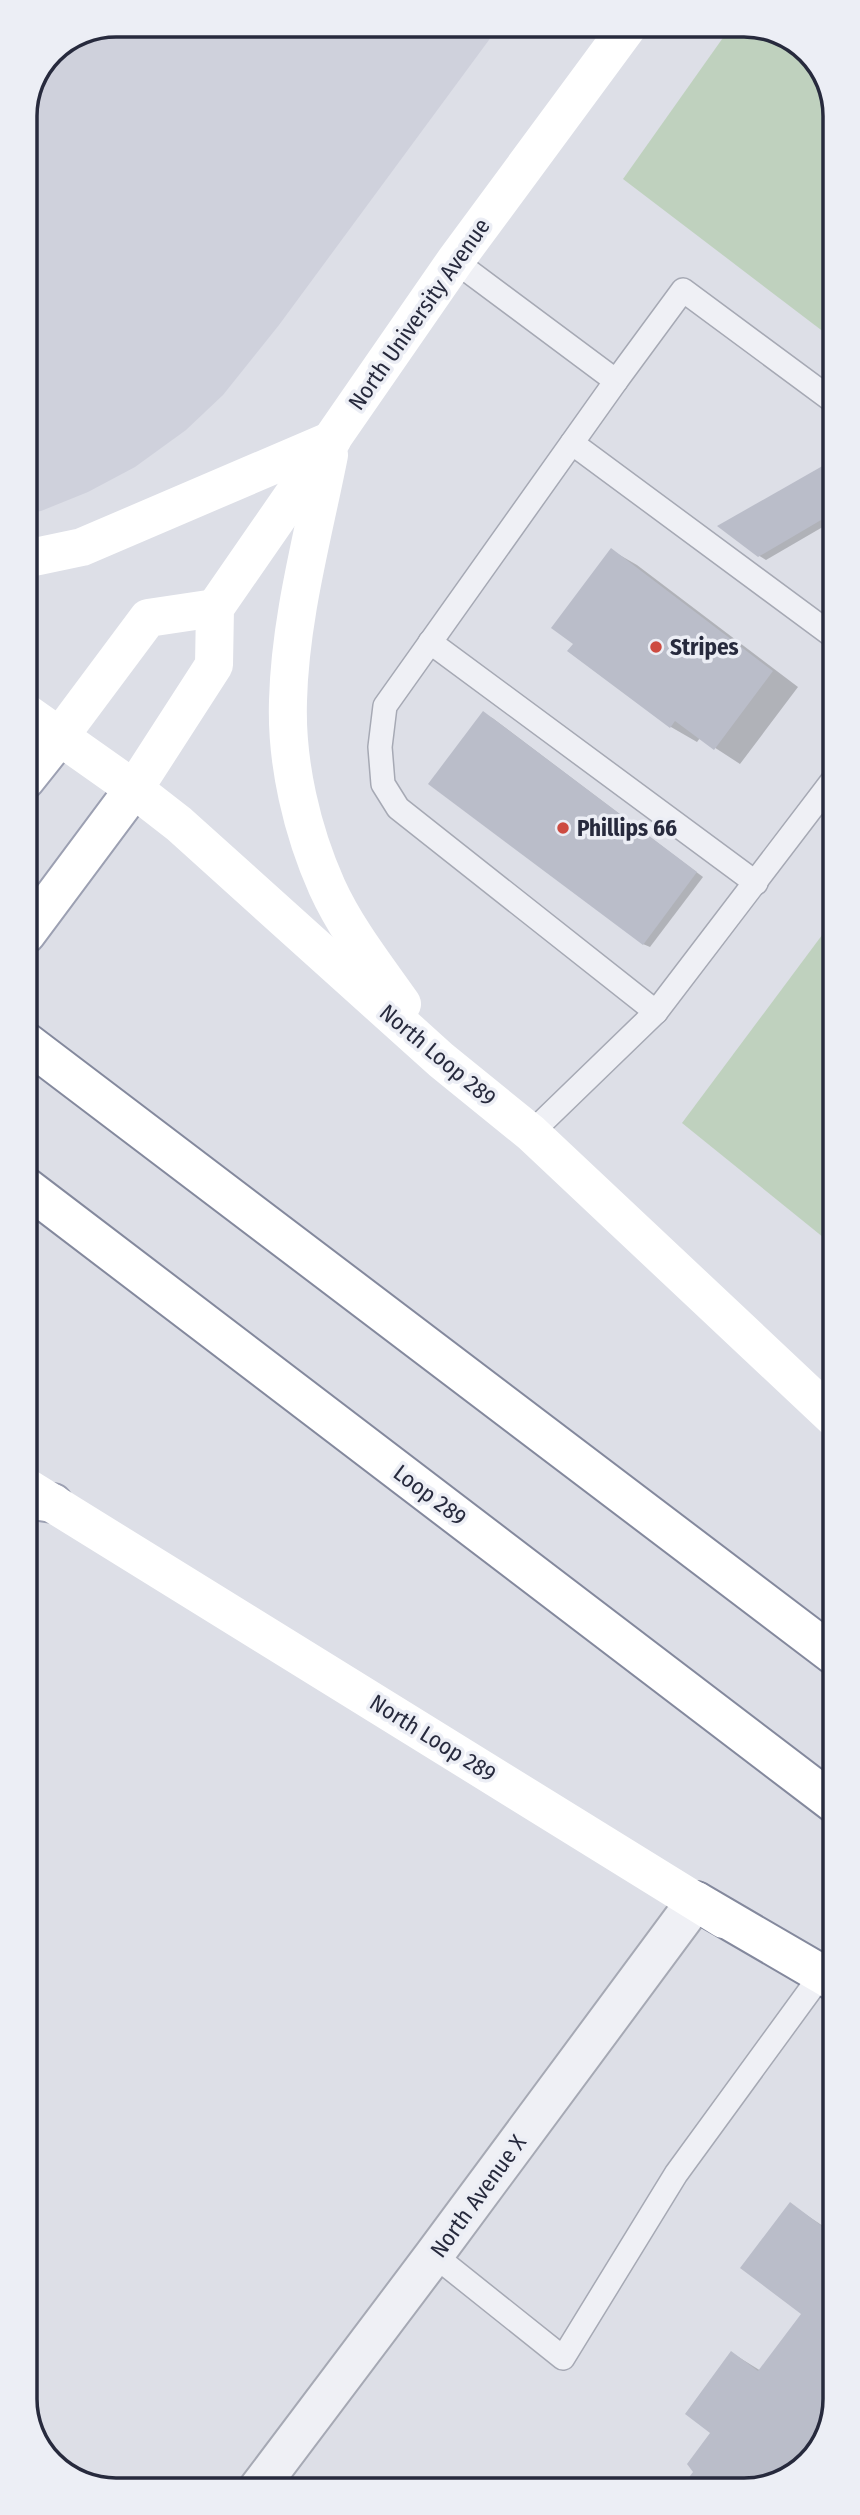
<svg xmlns="http://www.w3.org/2000/svg" width="860" height="2515" viewBox="0 0 860 2515" font-family="'Fira Sans Condensed',sans-serif">
	<style>
		.built { fill: #cfd1dc }
		.green { fill: #bfd1be }
		.shadow { fill: #0003 }
		.building { fill: #babdc9 }
		.lines { fill: none; stroke-linecap: round; stroke-linejoin: round }
		.service-casing { stroke: #a6a9b4; stroke-width: 26 }
		.minor-casing { stroke: #a6a9b4; stroke-width: 42 }
		.primary-casing { stroke: #9ca0b2; stroke-width: 42 }
		.motorway-casing { stroke: #84899d; stroke-width: 42 }
		.service { stroke: #eff0f5; stroke-width: 23 }
		.minor { stroke: #eff0f5; stroke-width: 38 }
		.secondary { stroke: #fff; stroke-width: 38 }
		.primary { stroke: #fff; stroke-width: 38 }
		.motorway { stroke: #fff; stroke-width: 38 }
		.poi-dot { fill: #cd4b41; stroke: #eceef5; stroke-width: 2.5 }
		.labels { text-anchor: middle; stroke-width: 7; stroke-linejoin: round; paint-order: stroke }
		.street-label { font-size: 23px; fill: #272a3d; stroke: #eceef5 }
		.poi-label { font-size: 23px; font-weight: bold; fill: #272a3d; stroke: #eceef5; text-anchor: start }
		.rim { fill: none; stroke: #272a3d; stroke-width: 3.5 }
	</style>
	<rect width="100%" height="100%" fill="#dddfe7"/>
	<!-- built -->
	<polygon class="built" points="115,25 500,25 279,325 223,395 186,430 135,467 88,492 41,511 25,514 25,110 51,51"/>
	<!-- green -->
	<g class="green">
		<polygon points="732,25 751,25 804,47 832,92 833,339 623,179"/>
		<polygon points="834,919 834,1246 682,1123"/>
	</g>
	<!-- shadow -->
	<g class="shadow">
		<polygon points="833,462 833,521 766,560 758,555"/>
		<polygon points="611,550 637,565 798,687 740,764 700,738 697,742 671,727 570,651 575,643"/>
		<polygon points="491,717 703,877 650,947 643,944"/>
		<polygon points="790,2204 835,2234 835,2400 816,2455 768,2488 695,2472 713,2433 732,2353 761,2371 803,2313"/>
	</g>
	<!-- building -->
	<g class="building">
		<polygon points="833,460 833,513 758,557 717,526"/>
		<polygon points="611,548 773,671 714,750 675,721 670,728 567,651 573,644 551,628"/>
		<polygon points="483,711 697,872 643,945 428,784"/>
		<polygon points="790,2202 835,2236 835,2400 816,2455 768,2488 681,2488 693,2472 687,2464 710,2433 685,2414 731,2351 758,2371 801,2314 740,2268"/>
	</g>
	<g class="lines">
		<defs>
			<g id="service">
				<polyline points="455,261 616,381 683,290 833,401"/>
				<polyline points="616,381 385,706 380,747 383,784 398,808 656,1012"/>
				<polyline points="572,443 833,636"/>
				<polyline points="430,642 756,883"/>
				<polyline points="531,1133 656,1012 833,780"/>
				<polyline points="434,2255 563,2358 676,2174 816,1982"/>
			</g>
			<polyline id="minor" points="257,2490 434,2255 696,1901"/>
			<g id="primary">
				<polyline points="25,780 60,736"/>
				<polyline points="26,934 134,789"/>
				<polyline points="26,1499 53,1503"/>
			</g>
			<g id="motorway">
				<polyline points="26,1042 835,1656"/>
				<polyline points="26,1187 835,1804"/>
				<polyline points="696,1901 835,1982"/>
			</g>
		</defs>
		<!-- service casing -->
		<use href="#service" class="service-casing"/>
		<!-- minor casing -->
		<use href="#minor" class="minor-casing"/>
		<!-- primary casing -->
		<use href="#primary" class="primary-casing"/>
		<!-- motorway casing -->
		<use href="#motorway" class="motorway-casing"/>
		<!-- service -->
		<use href="#service" class="service"/>
		<!-- minor -->
		<use href="#minor" class="minor"/>
		<!-- secondary -->
		<g class="secondary">
			<path d="M329,455C313,536 290,618 288,701C286,763 302,831 327,887C346,929 376,967 402,1004"/>
			<polyline points="25,559 82,547 332,440"/>
			<polyline points="25,712 134,789 179,824 441,1060 531,1133 834,1418"/>
			<polyline points="60,736 148,618 215,608"/>
			<polyline points="134,789 214,665 215,608 455,261 629,25"/>
			<polyline points="26,1487 724,1919"/>
		</g>
		<!-- primary -->
		<use href="#primary" class="primary"/>
		<!-- motorway -->
		<use href="#motorway" class="motorway"/>
	</g>
	<!-- markers -->
	<g class="poi-dot">
		<circle cx="656" cy="647" r="7"/>
		<circle cx="563" cy="828" r="7"/>
	</g>
	<g class="labels">
		<!-- street labels -->
		<g class="street-label">
			<text transform="translate(419 314) rotate(-55)" y="8">North University Avenue</text>
			<text transform="translate(438 1055) rotate(40)" y="8">North Loop 289</text>
			<text transform="translate(430 1495) rotate(37)" y="8">Loop 289</text>
			<text transform="translate(433 1738) rotate(32)" y="8">North Loop 289</text>
			<text transform="translate(478 2196) rotate(-54)" y="8">North Avenue X</text>
		</g>
		<!-- poi labels -->
		<g class="poi-label">
			<text x="670" y="655">Stripes</text>
			<text x="577" y="836">Phillips 66</text>
		</g>
	</g>
	<!-- crop -->
	<path d="M0 0H860V2515H0ZM116 37H744A79 79 0 0 1 823 116V2399A79 79 0 0 1 744 2478H116A79 79 0 0 1 37 2399V116A79 79 0 0 1 116 37Z" fill="#eceef5" fill-rule="evenodd"/>
	<path class="rim" d="M116 37H744A79 79 0 0 1 823 116V2399A79 79 0 0 1 744 2478H116A79 79 0 0 1 37 2399V116A79 79 0 0 1 116 37Z"/>
</svg>
